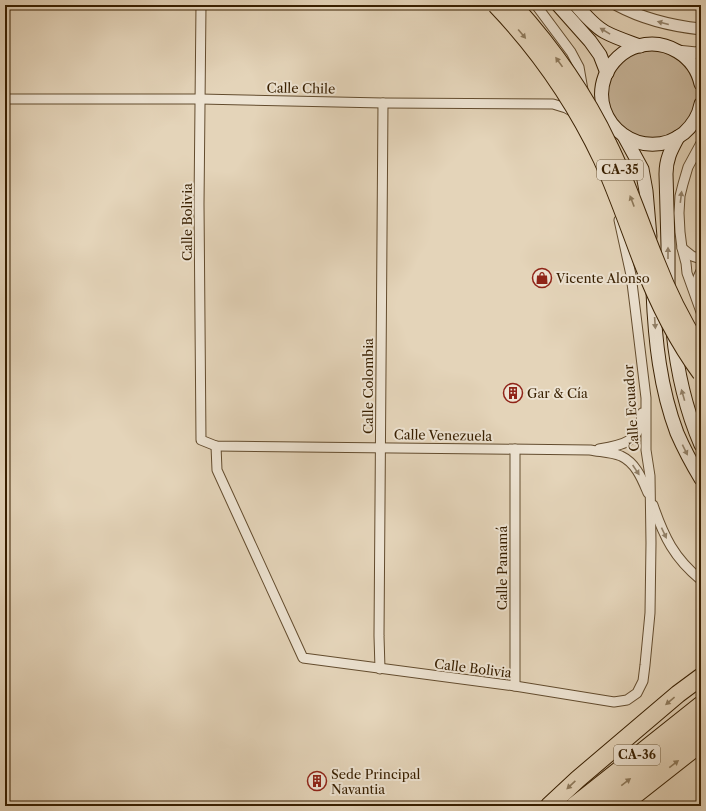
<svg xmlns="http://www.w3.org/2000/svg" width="706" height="811" viewBox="0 0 706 811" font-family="'Libre Caslon Text',serif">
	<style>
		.green { fill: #c7b59a; stroke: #806a4d }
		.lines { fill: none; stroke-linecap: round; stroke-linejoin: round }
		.minor-casing { stroke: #634c2e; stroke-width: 11 }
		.tertiary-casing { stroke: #634c2e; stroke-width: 13 }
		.secondary-casing { stroke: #381f00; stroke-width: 15 }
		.motorway-casing { stroke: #381f00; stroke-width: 19 }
		.minor { stroke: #ede3d2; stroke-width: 9 }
		.tertiary { stroke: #ede3d2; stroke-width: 11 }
		.secondary { stroke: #ede3d2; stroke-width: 13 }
		.motorway { stroke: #e4d4b9; stroke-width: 17 }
		.motorway-bridge-casing { stroke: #381f00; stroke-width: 19; stroke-linecap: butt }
		.motorway-bridge { stroke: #e4d4b9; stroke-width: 17 }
		.oneway { fill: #928169 }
		.oneway2 { fill: #8e7a5c }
		.labels { text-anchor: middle; stroke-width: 4; stroke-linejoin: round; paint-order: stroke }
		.shield { fill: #ede3d2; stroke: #6e5a3f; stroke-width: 1 }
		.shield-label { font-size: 12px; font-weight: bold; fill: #381f00 }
		.street-label { font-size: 13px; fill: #381f00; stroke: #ede3d2 }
		.poi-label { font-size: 13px; fill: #381f00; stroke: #ede3d2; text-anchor: start }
	</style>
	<rect width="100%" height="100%" fill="#e4d4b9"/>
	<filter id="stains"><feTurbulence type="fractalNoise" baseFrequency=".005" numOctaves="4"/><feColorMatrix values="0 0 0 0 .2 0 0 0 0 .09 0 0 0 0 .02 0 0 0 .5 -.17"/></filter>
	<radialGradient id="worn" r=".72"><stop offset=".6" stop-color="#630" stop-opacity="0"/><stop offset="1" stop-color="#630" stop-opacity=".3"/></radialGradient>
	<!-- green -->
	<circle class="green" cx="652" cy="94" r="45"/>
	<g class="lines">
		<defs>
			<g id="minor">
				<path d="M201,5L199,204L201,440L216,446L590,450C600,452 611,452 621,456C636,463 642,479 648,493"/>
				<polyline points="536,5 571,52 579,67 583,90"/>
				<polyline points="5,99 200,99 383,103 553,104 566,108 575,113"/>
				<polyline points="701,143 688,167 683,184 680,196 679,213 680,232 682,248 686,263 687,273 701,312"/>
				<polyline points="682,248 692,256 701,259"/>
				<path d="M695,293C695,284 697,279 701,271"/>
				<polyline points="216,446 217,470 303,658 515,686 614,702 627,700 637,693 643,681 645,665 650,613 651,543 650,476 646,450 646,398 635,307 631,275 619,220"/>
				<path d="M599,449C623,445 641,442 642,413"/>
				<path d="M653,505C664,537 674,558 701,580"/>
				<polyline points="380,669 379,636 383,103"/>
				<polyline points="515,686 515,449"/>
			</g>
			<g id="tertiary">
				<path d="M617,5C643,19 672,26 701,29"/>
				<polyline points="677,51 696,53 701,51"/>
			</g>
			<g id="secondary">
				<polyline points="558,5 590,41 600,55 607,73"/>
				<path d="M576,5C585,15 594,26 605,32C616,38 629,42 640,46"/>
				<path d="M701,84C695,56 666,38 638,46C623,50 611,62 605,76C587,124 644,165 684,133C693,125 699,115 701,104"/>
				<polyline points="624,136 642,169 646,191 650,237"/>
				<path d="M668,288V245L666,174C666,159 671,150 678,137"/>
				<path d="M653,292C655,340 660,388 677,433C684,449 692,464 701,479"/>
				<path d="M673,331C677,371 685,408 701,445"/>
			</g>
			<g id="motorway">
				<polyline points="549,806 578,779 678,694 701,677"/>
				<polyline points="574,806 701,705"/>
				<polyline points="595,806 701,723"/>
				<polyline points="621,806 701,743"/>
			</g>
		</defs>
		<!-- minor casing -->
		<use href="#minor" class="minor-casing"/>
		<!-- tertiary casing -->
		<use href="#tertiary" class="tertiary-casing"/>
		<!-- secondary casing -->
		<use href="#secondary" class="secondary-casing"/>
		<!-- motorway casing -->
		<use href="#motorway" class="motorway-casing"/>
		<!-- minor -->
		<use href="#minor" class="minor"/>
		<!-- tertiary -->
		<use href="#tertiary" class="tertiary"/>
		<!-- secondary -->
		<use href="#secondary" class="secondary"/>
		<!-- motorway -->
		<use href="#motorway" class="motorway"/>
		<defs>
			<g id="motorway-bridge">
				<path d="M496,5C539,50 575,102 602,159C617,192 629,227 642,261C657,300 676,339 701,373"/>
				<path d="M513,5C551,47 584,93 608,144C627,182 640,223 656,262C668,293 683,323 701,351"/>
			</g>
		</defs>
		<!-- motorway-bridge casing -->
		<use href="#motorway-bridge" class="motorway-bridge-casing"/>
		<!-- motorway-bridge -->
		<use href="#motorway-bridge" class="motorway-bridge"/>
	</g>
	<!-- one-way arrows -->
	<defs><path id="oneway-solid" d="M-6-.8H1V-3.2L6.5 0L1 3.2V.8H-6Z"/></defs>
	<g class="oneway">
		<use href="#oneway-solid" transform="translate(663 23) rotate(-165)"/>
		<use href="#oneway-solid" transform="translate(605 31) rotate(-149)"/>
		<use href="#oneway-solid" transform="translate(681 197) rotate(-83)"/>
		<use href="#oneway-solid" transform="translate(668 253) rotate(-90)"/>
		<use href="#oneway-solid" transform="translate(655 323) rotate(86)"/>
		<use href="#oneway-solid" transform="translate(683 395) rotate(-106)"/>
		<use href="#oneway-solid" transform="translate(685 450) rotate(64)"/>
		<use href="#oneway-solid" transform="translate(636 470) rotate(56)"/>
		<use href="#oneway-solid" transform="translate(664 533) rotate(65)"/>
	</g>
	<g class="oneway2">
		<use href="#oneway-solid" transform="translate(522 34) rotate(50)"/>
		<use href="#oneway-solid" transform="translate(559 62) rotate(-126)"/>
		<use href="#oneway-solid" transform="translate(632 201) rotate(-111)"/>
		<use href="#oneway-solid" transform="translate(670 701) rotate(140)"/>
		<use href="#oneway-solid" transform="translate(674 764) rotate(-38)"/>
		<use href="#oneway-solid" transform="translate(626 782) rotate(-38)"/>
		<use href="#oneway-solid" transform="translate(571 785) rotate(137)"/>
	</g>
	<!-- icons -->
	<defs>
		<symbol id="shop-ring" viewBox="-11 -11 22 22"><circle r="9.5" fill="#ede3d2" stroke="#8f2418" stroke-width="1.5"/><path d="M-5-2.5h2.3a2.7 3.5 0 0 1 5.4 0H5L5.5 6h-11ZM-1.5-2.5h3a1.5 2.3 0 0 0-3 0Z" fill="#8f2418"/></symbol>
		<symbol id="building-ring" viewBox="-11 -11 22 22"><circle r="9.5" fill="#ede3d2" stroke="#8f2418" stroke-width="1.5"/><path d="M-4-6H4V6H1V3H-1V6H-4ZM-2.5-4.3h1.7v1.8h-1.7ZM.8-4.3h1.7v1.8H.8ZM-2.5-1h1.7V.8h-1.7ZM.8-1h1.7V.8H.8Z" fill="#8f2418"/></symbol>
	</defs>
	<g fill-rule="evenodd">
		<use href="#shop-ring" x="531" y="267" width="22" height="22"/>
		<use href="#building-ring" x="502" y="382" width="22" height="22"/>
		<use href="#building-ring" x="306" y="770" width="22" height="22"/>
	</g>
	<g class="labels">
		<!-- shield labels -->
		<g class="shield">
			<rect x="597" y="160" width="46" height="20" rx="3"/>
			<rect x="614" y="745" width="46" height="20" rx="3"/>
		</g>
		<g class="shield-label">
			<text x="620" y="174">CA-35</text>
			<text x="637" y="759">CA-36</text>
		</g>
		<!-- street labels -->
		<g class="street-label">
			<text transform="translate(301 88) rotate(1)" y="5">Calle Chile</text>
			<text transform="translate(187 222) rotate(-90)" y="5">Calle Bolivia</text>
			<text transform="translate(368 386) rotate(-90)" y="5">Calle Colombia</text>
			<text transform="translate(631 408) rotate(-94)" y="5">Calle Ecuador</text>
			<text transform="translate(443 435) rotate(1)" y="5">Calle Venezuela</text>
			<text transform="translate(502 568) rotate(-90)" y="5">Calle Panamá</text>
			<text transform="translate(473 668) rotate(7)" y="5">Calle Bolivia</text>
		</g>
		<!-- poi labels -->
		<g class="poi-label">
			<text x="556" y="283">Vicente Alonso</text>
			<text x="527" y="398">Gar &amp; Cía</text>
			<text x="331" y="779">Sede Principal<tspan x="331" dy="15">Navantia</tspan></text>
		</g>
	</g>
	<!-- margin -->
	<rect width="706" height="811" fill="none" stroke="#e4d4b9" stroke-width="20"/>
	<rect x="6" y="6" width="694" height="799" fill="none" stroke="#381f00" stroke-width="2"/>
	<rect x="10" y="10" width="686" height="791" fill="none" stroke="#381f00"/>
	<rect width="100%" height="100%" filter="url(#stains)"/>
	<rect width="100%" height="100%" fill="url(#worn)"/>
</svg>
